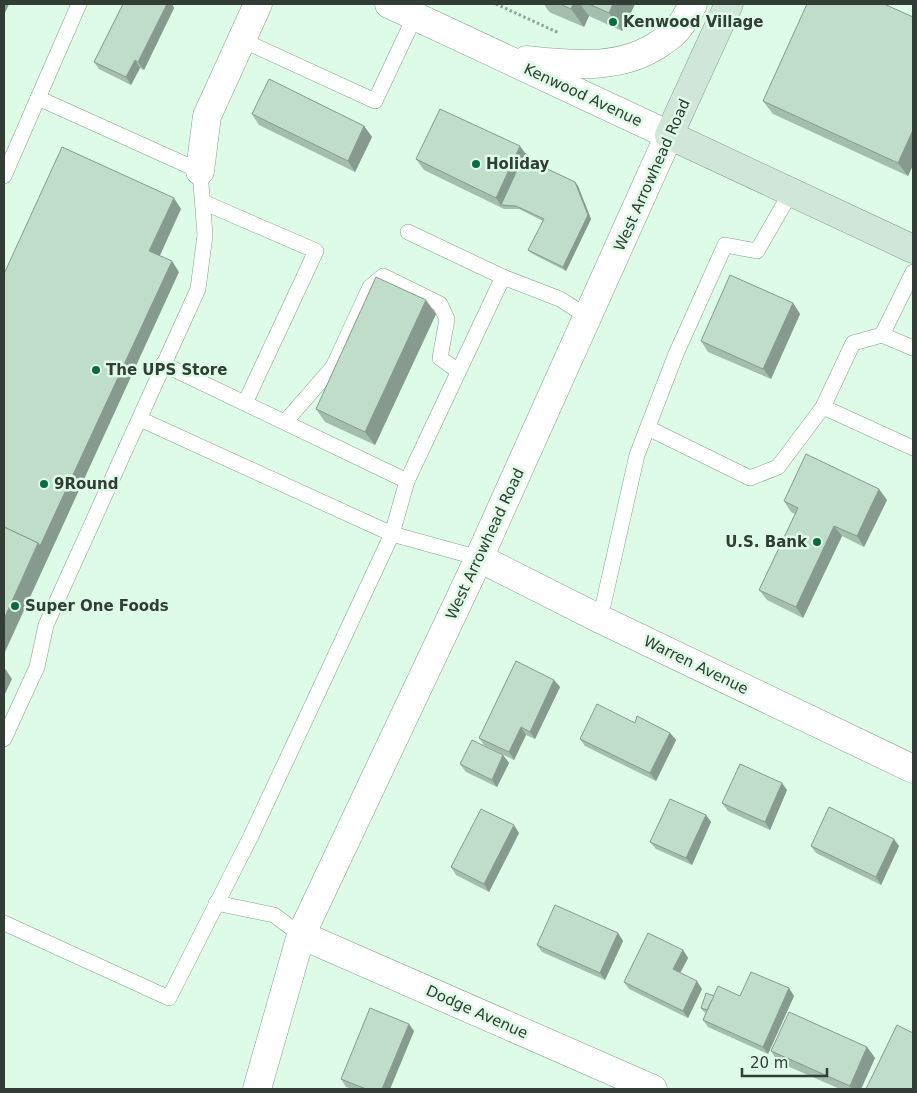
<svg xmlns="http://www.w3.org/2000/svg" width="917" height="1093" viewBox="0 0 917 1093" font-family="'DejaVu Sans',sans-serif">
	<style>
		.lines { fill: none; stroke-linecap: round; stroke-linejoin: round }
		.service-casing { stroke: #85a28f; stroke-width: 16 }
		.minor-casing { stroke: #85a28f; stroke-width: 29 }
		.tertiary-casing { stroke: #85a28f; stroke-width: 29 }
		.secondary-casing { stroke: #85a28f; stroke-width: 29 }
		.path { stroke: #90a596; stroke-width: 3; stroke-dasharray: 2.5 2.5; stroke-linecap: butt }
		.service { stroke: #fff; stroke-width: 15 }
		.minor { stroke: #fff; stroke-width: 28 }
		.tertiary { stroke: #fff; stroke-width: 28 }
		.secondary { stroke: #d0e6d9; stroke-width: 28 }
		.wall { fill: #a4bead }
		.shaded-wall { fill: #869b8d }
		.building { fill: #bfddc9; stroke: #869b8d }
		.poi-dot { fill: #0c6a3e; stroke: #ddfbe6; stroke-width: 2 }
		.labels { text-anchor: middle; stroke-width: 5; stroke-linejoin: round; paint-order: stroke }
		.poi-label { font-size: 15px; font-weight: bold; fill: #313d35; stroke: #ddfbe6; text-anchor: start }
		.street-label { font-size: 15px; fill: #313d35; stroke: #ddfbe6 }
	</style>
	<rect width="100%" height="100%" fill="#ddfbe6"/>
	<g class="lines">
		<defs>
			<g id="service">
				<polyline points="242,40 375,101 415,16"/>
				<polyline points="4,176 79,4"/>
				<polyline points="203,202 316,251 245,403"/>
				<polyline points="408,232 503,277 560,299 588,317"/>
				<polyline points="882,335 913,272"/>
				<polyline points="913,348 882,335 853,343 823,407 913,448"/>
				<polyline points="163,364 407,481"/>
				<polyline points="140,419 392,534 479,558"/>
				<polyline points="285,422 333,367 370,287 383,276 440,304 447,319 440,358 458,371"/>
				<polyline points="648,428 750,478 778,467 823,407"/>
				<polyline points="600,619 637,455 676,354 725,245 757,251 791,192"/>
				<polyline points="4,739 37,667 46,625 198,289 205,235 200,171 38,98"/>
				<polyline points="216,903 274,915 301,935"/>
				<polyline points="4,923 169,998 251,836 392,534 407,481 503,277"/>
			</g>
			<g id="minor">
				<polyline points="200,171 207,116 258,4"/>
				<polyline points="479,558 600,619 913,769"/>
				<polyline points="301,935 653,1089"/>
			</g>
			<g id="tertiary">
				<path d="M526,60C572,65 622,71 662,42C668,38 675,33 679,27C685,20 689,12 693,4"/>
				<polyline points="257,1089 301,935 479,558 669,135 389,4"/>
			</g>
			<polyline id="secondary" points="729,4 669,135 913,249"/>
		</defs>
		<!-- service casing -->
		<use href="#service" class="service-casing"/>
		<!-- minor casing -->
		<use href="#minor" class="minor-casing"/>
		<!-- tertiary casing -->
		<use href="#tertiary" class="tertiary-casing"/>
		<!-- secondary casing -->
		<use href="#secondary" class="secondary-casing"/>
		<!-- path -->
		<polyline class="path" points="496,4 559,33"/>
		<!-- service -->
		<use href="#service" class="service"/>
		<!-- minor -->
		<use href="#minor" class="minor"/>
		<!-- tertiary -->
		<use href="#tertiary" class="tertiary"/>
		<!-- secondary -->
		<use href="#secondary" class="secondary"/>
	</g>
	<!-- wall -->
	<g class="wall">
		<polygon points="123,4 172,4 174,8 144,70 140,68 131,85 99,69 94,62"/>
		<polygon points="544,4 635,4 622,31 589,16 584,27 549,12"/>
		<polygon points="913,17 913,165 908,176 773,114 763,101"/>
		<polygon points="252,114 364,126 372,137 355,172 259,125"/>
		<polygon points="525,153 539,165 575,182 578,186 591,219 566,271 531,253 528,250 543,221 519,209 504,209 424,170 416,159"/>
		<polygon points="793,303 800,314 771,379 708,352 701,341"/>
		<polygon points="436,314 375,445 325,422 316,409"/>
		<polygon points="887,500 864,547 842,536 803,618 767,600 759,590 795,514 791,512 784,501"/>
		<polygon points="554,680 560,687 535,739 526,735 514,760 484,745 479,738"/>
		<polygon points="635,723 670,733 676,740 656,781 585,746 580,739"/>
		<polygon points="503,755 509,763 497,787 466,772 460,764"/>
		<polygon points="787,790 770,830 728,811 722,803"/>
		<polygon points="706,815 711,822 692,865 656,849 650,842"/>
		<polygon points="519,833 489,892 456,875 451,867"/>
		<polygon points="811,846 899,846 881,885 816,853"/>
		<polygon points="618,933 623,941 605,980 542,952 537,945"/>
		<polygon points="683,950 688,958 680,973 702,989 688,1018 629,989 624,982"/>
		<polygon points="714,996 794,996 768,1054 708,1027 703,1020 706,1013 703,1011 701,1008"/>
		<polygon points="414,1031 390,1089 352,1089 346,1087 341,1079"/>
		<polygon points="867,1047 875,1058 861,1089 840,1089 778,1062 771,1051"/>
	</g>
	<!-- shaded-wall -->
	<g class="shaded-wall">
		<polygon points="4,4 9,4 5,13 4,11"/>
		<polygon points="167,4 172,4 174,8 144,70 138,62"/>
		<polygon points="573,4 580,4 589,16 584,27 571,9"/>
		<polygon points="613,4 635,4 622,31 609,13"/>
		<polygon points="135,60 140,68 131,85 126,77"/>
		<polygon points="364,126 372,137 355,172 348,161"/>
		<polygon points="913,130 913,165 908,176 898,163"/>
		<polygon points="520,146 528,157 501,205 496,198"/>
		<polygon points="575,182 578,186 591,219 566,271 563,267"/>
		<polygon points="174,198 181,209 157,262 149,251"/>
		<polygon points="172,261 179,272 4,654 4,619 38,543"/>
		<polygon points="426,300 436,314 375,445 365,432"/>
		<polygon points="793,303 800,314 771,379 763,369"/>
		<polygon points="879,489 887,500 864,547 857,536"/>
		<polygon points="834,526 842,536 803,618 796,607"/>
		<polygon points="4,667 12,679 4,696"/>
		<polygon points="554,680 560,687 535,739 530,732"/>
		<polygon points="521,727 526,735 514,760 509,752"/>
		<polygon points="670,733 676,740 656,781 650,773"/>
		<polygon points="503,755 509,763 497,787 492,780"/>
		<polygon points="782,783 787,790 770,830 765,822"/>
		<polygon points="706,815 711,822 692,865 686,858"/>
		<polygon points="514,825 519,833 489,892 484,884"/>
		<polygon points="894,839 899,846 881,885 876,877"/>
		<polygon points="618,933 623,941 605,980 600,973"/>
		<polygon points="683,950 688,958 678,977 673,969"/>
		<polygon points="697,981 702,989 688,1018 683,1011"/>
		<polygon points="789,988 794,996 768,1054 763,1047"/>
		<polygon points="409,1024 414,1031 390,1089 382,1089"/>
		<polygon points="867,1047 875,1058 861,1089 852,1089 850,1086"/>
	</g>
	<!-- building -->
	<g class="building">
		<polygon points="123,4 167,4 138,62 135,60 126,77 94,62"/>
		<polygon points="560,4 573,4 571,9"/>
		<polygon points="589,4 613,4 609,13"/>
		<polygon points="807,4 884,4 913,17 913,130 898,163 763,101"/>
		<polygon points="269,79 364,126 348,161 252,114"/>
		<polygon points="440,109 520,146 496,198 416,159"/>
		<polygon points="62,147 174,198 149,251 172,261 40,546 38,543 4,527 4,274"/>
		<polygon points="525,153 539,165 575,182 588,215 563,267 528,250 544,219 516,206 501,205"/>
		<polygon points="730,275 793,303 763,369 701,341"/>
		<polygon points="376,277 426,300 365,432 316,409"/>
		<polygon points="806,454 879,489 857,536 834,526 796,607 759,590 798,508 784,501"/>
		<polygon points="4,527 38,543 4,619"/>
		<polygon points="516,661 554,680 530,732 521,727 509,752 479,738"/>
		<polygon points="597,704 635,723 637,716 670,733 650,773 580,739"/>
		<polygon points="472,740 503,755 492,780 460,764"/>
		<polygon points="740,764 782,783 765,822 722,803"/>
		<polygon points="670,799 706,815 686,858 650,842"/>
		<polygon points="829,807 894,839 876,877 811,846"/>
		<polygon points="481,809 514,825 484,884 451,867"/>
		<polygon points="555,905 618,933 600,973 537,945"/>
		<polygon points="648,933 683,950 673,969 697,981 683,1011 624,982"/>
		<polygon points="751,972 789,988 763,1047 703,1020 718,986 740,996"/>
		<polygon points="706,993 714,996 707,1010 701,1008"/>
		<polygon points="370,1008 409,1024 382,1089 366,1089 341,1079"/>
		<polygon points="789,1012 867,1047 850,1086 771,1051"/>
		<polygon points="897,1025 913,1033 913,1089 866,1089"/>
	</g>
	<!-- markers -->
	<g class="poi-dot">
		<circle cx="613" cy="22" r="5"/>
		<circle cx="476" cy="164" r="5"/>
		<circle cx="96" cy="370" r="5"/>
		<circle cx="44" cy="484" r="5"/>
		<circle cx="817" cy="542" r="5"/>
		<circle cx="15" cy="606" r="5"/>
	</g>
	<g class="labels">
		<!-- poi labels -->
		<g class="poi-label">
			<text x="623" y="27">Kenwood Village</text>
			<text x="486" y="169">Holiday</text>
			<text x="106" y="375">The UPS Store</text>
			<text x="54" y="489">9Round</text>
			<text x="807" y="547" text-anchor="end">U.S. Bank</text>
			<text x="25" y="611">Super One Foods</text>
		</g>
		<!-- street labels -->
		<g class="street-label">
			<text transform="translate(583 95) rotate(25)" y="5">Kenwood Avenue</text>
			<text transform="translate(652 175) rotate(-66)" y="5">West Arrowhead Road</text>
			<text transform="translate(485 544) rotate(-65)" y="5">West Arrowhead Road</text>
			<text transform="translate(696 665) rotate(26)" y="5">Warren Avenue</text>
			<text transform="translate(477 1012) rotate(24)" y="5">Dodge Avenue</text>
		</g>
	</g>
	<!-- border -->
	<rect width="917" height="1093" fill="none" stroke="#313d35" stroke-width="10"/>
	<!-- scale -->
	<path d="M742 1068v8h85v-8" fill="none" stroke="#313d35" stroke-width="2.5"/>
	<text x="750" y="1068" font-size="15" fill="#313d35" stroke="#ddfbe6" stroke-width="4" paint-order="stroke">20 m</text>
</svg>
